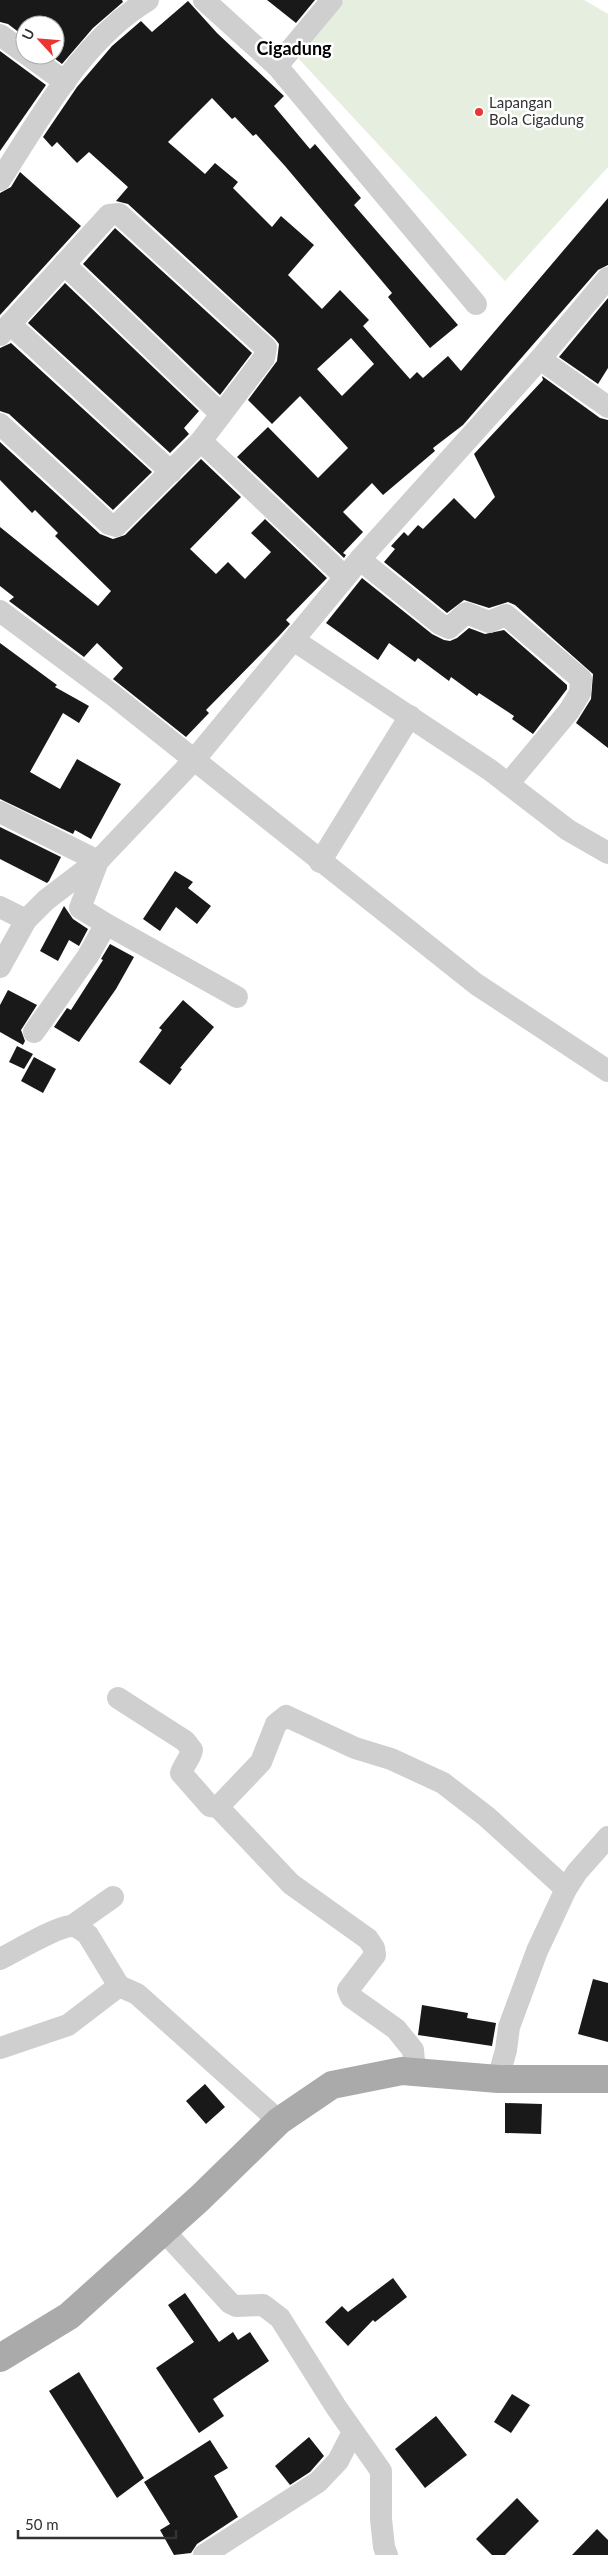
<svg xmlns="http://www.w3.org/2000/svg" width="608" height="2555" viewBox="0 0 608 2555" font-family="Lato,sans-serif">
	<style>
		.green { fill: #e6eee0 }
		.building { fill: #191919; fill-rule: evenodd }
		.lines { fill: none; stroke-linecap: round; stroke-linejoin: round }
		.minor { stroke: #cfcfcf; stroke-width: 22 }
		.primary { stroke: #aaa; stroke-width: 28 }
		.poi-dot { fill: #eb3532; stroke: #fff; stroke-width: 2 }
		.labels { text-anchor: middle; stroke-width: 5; stroke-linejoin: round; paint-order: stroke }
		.poi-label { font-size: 15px; fill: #323232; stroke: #fff; text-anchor: start }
		.quarter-label { font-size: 18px; font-weight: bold; fill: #000; stroke: #fff }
	</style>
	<rect width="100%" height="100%" fill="#fff"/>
	<!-- green -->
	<polygon class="green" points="344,0 584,0 608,14 608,167 505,281 298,58"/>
	<!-- building -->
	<g class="building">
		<polygon points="0,0 122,0 123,2 93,28 62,64 50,55 55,55 55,25 25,25 25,37 8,24 0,22"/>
		<polygon points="267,0 315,0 296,23"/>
		<path d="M188,1L217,33L284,96L274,106L310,149L315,144L361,198L354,205L458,325L430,348L388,297L392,293L285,166L256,134L253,136L235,117L232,119L212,98L168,142L205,174L215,163L238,182L233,188L272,227L281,216L314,245L288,275L322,309L340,290L369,320L363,326L410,379L417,372L423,378L448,356L461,371L608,198V265L598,270L463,425L433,448L435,451L383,495L372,483L343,512L363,532L343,553L346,555L344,558L237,457L268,427L318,478L348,448L300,396L272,424L248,400L277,361L279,344L275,339L128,204L116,201L128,187L89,152L77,163L57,142L52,147L43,137L77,87L112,46L141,21L152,32ZM351,338L374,364L342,396L317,369Z"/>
		<polygon points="0,51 46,85 0,151"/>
		<polygon points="20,172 81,226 0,315 0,193 11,187"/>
		<polygon points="115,228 252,353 220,395 83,264"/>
		<polygon points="65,283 199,411 184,428 189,434 170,453 28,323"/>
		<polygon points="608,298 608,368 598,384 559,357"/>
		<polygon points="11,343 152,472 113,510 9,414 0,411 0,348"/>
		<polygon points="542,376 600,418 608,420 608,748 576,723 591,699 593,674 515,605 508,602 489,608 464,600 447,613 384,562 395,549 391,546 404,532 408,536 418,525 423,529 454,498 475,519 495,497 474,454 543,380"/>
		<polygon points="0,442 100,534 113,539 125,535 201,459 241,497 190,549 216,574 228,562 245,579 271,552 251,533 265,519 327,578 286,620 290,624 279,636 206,710 209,713 186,737 113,679 123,668 97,643 84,657 9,601 14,597 0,586 0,527 98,606 111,591 55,536 58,533 35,510 32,513 0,480"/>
		<polygon points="362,578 432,634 444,640 450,641 457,638 469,628 485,634 504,630 567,685 567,689 533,734 512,719 514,716 479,693 477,696 451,677 449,681 418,658 415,662 389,643 378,660 326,623"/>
		<polygon points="0,643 57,685 55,687 89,706 79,723 63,713 30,772 60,789 77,759 121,784 91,839 75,830 73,834 0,799"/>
		<polygon points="0,827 61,857 49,881 47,883 0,859"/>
		<polygon points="175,871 193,882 188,888 211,906 197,924 176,907 160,931 143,919"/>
		<polygon points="64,906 73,919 88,929 79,946 69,940 58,961 40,951"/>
		<polygon points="110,944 134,957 116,989 79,1042 54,1027 67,1008 71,1010 103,960 101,959"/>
		<polygon points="8,990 37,1005 21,1030 25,1041 23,1045 0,1032 0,1005"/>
		<polygon points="183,1000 214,1027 180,1068 182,1069 170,1085 139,1062 162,1030 159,1028"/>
		<polygon points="17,1046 33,1054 24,1069 9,1062"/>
		<polygon points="34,1057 56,1069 43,1093 21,1081"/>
		<polygon points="593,1979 608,1983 608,2042 578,2034"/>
		<polygon points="422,2005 468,2013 467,2018 496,2023 492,2046 418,2035"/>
		<polygon points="205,2084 225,2107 206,2124 186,2101"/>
		<polygon points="505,2103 542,2104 541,2134 505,2133"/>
		<polygon points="393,2278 407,2297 375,2322 373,2320 348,2346 325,2322 342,2306 348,2312"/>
		<polygon points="185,2293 219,2342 233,2332 238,2340 250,2332 269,2361 213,2399 224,2416 199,2433 156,2368 194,2342 168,2305"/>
		<polygon points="79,2372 144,2478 117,2498 49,2391"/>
		<polygon points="512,2394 530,2405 511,2433 494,2422"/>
		<polygon points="436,2416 467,2455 425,2488 395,2449"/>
		<polygon points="309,2437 324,2456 310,2472 290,2485 275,2466"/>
		<polygon points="210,2440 228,2468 214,2476 238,2517 197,2544 191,2553 174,2555 160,2530 170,2524 144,2482"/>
		<polygon points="517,2498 539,2521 505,2555 492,2555 476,2539"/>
		<polygon points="597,2529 608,2540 608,2555 572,2555"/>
	</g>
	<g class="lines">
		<!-- minor -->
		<g class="minor">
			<polyline points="204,0 277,66 476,304"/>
			<polyline points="0,35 25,53"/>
			<polyline points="28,55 65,82"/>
			<polyline points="277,66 332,0"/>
			<path d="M0,180C42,116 81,41 148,0"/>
			<polyline points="64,264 221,414"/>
			<polyline points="10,324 171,472"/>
			<polyline points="0,335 109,215 119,214 266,348 264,358 201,441 116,526 109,524 0,424"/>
			<polyline points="540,359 608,407"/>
			<polyline points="201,441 345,577"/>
			<polyline points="361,558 368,566 440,624 449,628 466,613 489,622 506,615 581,679 580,693 569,711 508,784"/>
			<polyline points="0,611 114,696 476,984 608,1071"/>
			<polyline points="295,641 490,770 568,830 608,853"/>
			<polyline points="0,812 98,861 194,760 361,558 540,359 608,278"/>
			<polyline points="320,862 410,716"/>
			<polyline points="0,907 26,920"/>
			<polyline points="106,924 237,997"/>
			<polyline points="0,967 26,920 46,900 97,861"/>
			<polyline points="34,1032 88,956 106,924 80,908 98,861"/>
			<path d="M118,1698L185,1741L192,1750C190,1759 184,1764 181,1773L210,1806L218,1807L261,1762L276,1724L286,1716L355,1748L391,1759L443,1783L487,1817L566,1889"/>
			<polyline points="218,1807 291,1884 368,1939 374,1948 375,1955 348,1990 351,1997 396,2029 413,2050 415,2072"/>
			<polyline points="72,1926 113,1897"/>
			<path d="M0,1959C16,1951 56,1927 71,1926C78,1926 83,1931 88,1935L119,1986L137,1994L279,2121"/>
			<polyline points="0,2048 68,2025 119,1986"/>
			<polyline points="498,2079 506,2050 509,2027 537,1951 566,1889 577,1872 608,1837"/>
			<polyline points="163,2230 230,2303 236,2306 263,2305 280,2318 336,2407 381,2471 381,2519 384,2547 387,2555"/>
			<polyline points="204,2555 318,2482 338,2461 353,2432"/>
		</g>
		<!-- primary -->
		<polyline class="primary" points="0,2358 69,2316 200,2198 279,2121 332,2085 402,2071 498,2079 608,2079"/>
	</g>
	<!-- markers -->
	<circle class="poi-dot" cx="479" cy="112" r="5"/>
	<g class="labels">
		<!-- poi labels -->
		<g class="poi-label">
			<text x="489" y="108">Lapangan<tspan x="489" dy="17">Bola Cigadung</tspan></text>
		</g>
		<!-- quarter labels -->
		<g class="quarter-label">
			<text x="294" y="55">Cigadung</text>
		</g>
	</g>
	<!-- north arrow -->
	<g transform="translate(40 40) rotate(296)"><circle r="24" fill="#ffffff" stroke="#adadad"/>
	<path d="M0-4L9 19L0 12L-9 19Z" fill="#eb3532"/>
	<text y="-8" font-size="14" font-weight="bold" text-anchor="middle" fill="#323232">U</text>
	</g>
	<!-- scale -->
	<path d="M18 2530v8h158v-8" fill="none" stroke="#323232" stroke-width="2.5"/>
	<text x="25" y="2530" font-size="15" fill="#323232" stroke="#ffffff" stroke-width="4" paint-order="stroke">50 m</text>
</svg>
